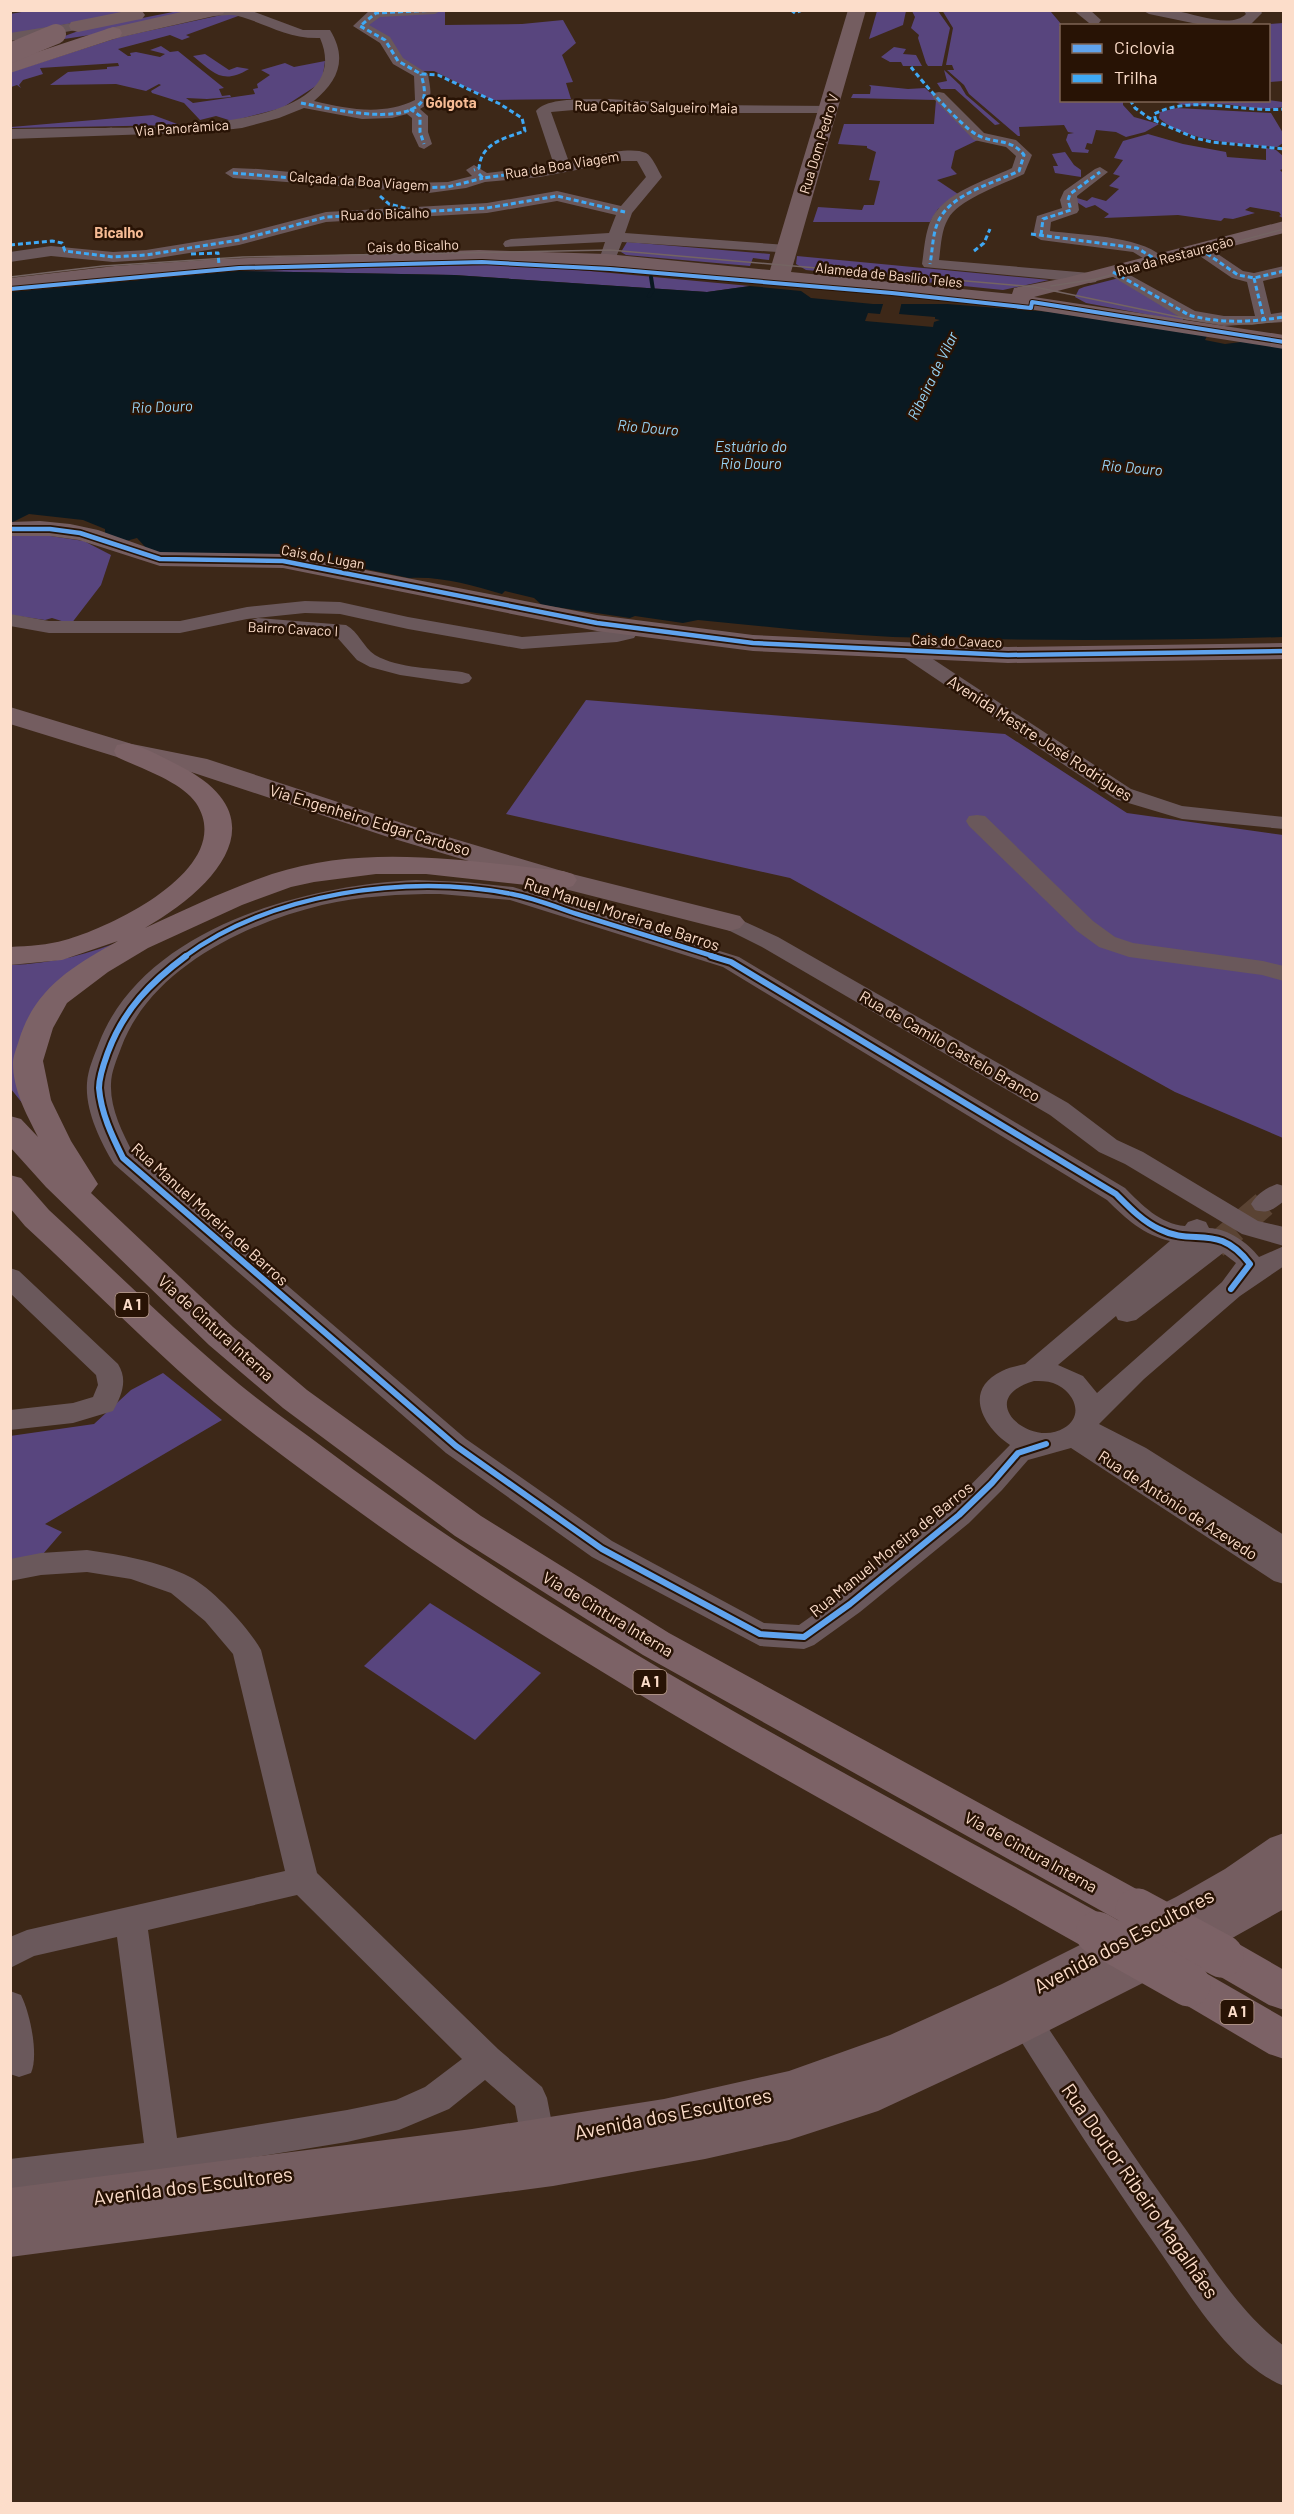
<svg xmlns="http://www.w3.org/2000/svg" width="1294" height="2514" viewBox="0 0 1294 2514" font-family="Barlow,sans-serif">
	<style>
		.green { fill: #58457e }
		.water { fill: #0a1921 }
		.pier { fill: #3d2818 }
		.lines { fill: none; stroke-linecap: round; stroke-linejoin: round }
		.stream { stroke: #0a1921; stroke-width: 4 }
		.minor-tunnel { stroke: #5a4333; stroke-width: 26; stroke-dasharray: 26 13; stroke-linecap: butt }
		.minor { fill: #6a585b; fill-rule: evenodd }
		.major { fill: #745d60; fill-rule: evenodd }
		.highway { fill: #7c6266; fill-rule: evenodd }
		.tram { stroke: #746462; stroke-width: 1.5 }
		.highway-bridge-far1 { stroke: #7c6266; stroke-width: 20 }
		.highway-bridge { stroke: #7c6266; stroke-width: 43 }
		.quiet { stroke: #3fa9f5; stroke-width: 3; stroke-dasharray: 5 3; stroke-linecap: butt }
		.cycleway-far2-casing { stroke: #281305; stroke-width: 6 }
		.cycleway-far1-casing { stroke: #281305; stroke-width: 8 }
		.cycleway-casing { stroke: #281305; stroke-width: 10 }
		.cycleway-far2 { stroke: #60a3ed; stroke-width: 4 }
		.cycleway-far1 { stroke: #60a3ed; stroke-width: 4.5 }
		.cycleway { stroke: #60a3ed; stroke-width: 6 }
		.labels { text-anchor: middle; stroke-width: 5; stroke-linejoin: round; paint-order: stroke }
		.far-street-label { font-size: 14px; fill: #fcddca; stroke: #281305 }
		.far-neighbourhood-label { font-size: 15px; font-weight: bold; fill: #f6bb94; stroke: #281305 }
		.far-water-label { font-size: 15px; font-style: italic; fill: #97d3f5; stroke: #281305 }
		.shield { fill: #281305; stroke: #bca08f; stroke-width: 1.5 }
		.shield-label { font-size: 15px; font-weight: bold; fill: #fcddca }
		.street-label { font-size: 16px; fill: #fcddca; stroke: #281305 }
		.near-street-label { font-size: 20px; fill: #fcddca; stroke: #281305 }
	</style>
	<rect width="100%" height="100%" fill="#3d2818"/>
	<!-- green -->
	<g class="green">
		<polygon points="33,10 142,11 11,34 10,14"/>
		<polygon points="442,10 445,11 445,25 522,24 563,20 576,43 562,55 573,82 566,83 571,99 492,100 434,71 421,71 409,64 363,26 376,16"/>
		<polygon points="942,10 1051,12 1062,25 1059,25 1062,29 1062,100 1123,101 1123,105 1134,117 1159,124 1145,132 1126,137 1116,132 1096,130 1092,144 1087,143 1085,149 1089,150 1088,153 1072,152 1066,140 1068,134 1074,133 1068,132 1064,125 1019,127 1020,136 1018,136 969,94 964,85 947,70 954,70 952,65 946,65 953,28"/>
		<polygon points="178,11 206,11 110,32 51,41 81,30"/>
		<polygon points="240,11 252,11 186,35 190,37 182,40 170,35 118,49 128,56 131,56 130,53 136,52 160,57 165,54 150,50 161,46 170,52 178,51 224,88 219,89 222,96 230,95 231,97 207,99 186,98 193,103 255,94 253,89 258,88 257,84 270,75 261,70 285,63 294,67 325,61 323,75 319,84 282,108 232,121 216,116 200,120 184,103 152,93 151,91 161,85 159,84 146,91 116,84 50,85 68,72 107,69 107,67 119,66 118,63 40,68 43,74 23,80 19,85 21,88 17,85 11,87 11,72 120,37"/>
		<polygon points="877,11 906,11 903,25 869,39"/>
		<polygon points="912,11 938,11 950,28 942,66 928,66 926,63 918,38 919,35 911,28 915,17"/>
		<polygon points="1283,23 1283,81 1269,82 1268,26 1257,25"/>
		<polygon points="894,47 906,49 903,54 916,55 922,66 903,66 901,62 890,62 881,57"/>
		<path d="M205,54L229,70L237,67L249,69C222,85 214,73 193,56Z"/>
		<polygon points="944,70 960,85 966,95 1000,124 995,125 955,89 941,89 937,83 947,81"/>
		<polygon points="869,85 908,89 925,88 980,139 955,151 951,168 957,174 937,180 961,196 938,209 930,222 813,222 818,207 862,210 864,205 874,205 880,181 869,180 876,152 867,148 867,146 838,144 844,124 934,124 936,100 851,98 853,94 870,94 871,87"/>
		<path d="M1268,100L1283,102V100V107C1261,112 1239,104 1216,104C1203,104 1185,109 1174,101Z"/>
		<path d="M1177,108L1271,113L1283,133V143L1277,147C1243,144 1184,142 1159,118L1160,112Z"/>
		<polygon points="153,115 180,125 11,128 11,127"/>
		<polygon points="1148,134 1183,144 1226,152 1227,157 1266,160 1266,148 1276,150 1283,156 1283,169 1280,170 1283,173 1283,218 1279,216 1281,215 1279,212 1250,207 1245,210 1255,213 1233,219 1224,218 1221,221 1178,215 1104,218 1109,214 1095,205 1086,208 1075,201 1077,198 1087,201 1092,197 1106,201 1119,189 1109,186 1120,176 1113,174 1123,160 1114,158 1123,141"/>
		<polygon points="1065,152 1074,165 1081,170 1081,177 1055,173 1053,166 1058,166 1052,154"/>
		<polygon points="627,242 770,254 769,260 753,258 750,266 626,255 621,252"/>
		<polygon points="797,256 1049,280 1003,290 806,270 796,264"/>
		<polygon points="491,265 547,267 750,286 707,292 454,275 240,271"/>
		<polygon points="1119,278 1185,316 1182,321 1086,303 1075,297 1079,289 1084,287"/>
		<polygon points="11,534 37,534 84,541 111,555 101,585 71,624 52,618 45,620 11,615"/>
		<polygon points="586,700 1005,734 1127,813 1283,835 1283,1138 1175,1092 790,878 506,814"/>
		<path d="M129,938L49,993L23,1104L11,1089L10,965C52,964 90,954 129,938Z"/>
		<polygon points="163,1373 222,1420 45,1524 62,1532 43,1554 11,1560 10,1436 94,1424 131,1390"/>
		<polygon points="430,1603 541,1673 475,1740 364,1666"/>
	</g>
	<!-- water -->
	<path class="water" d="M238,271L454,275L707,292L750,286L801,291L811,298L873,304H947L1051,312L1207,336L1205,340L1225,344L1283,337V637C1153,641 1023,641 893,637C828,634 762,626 698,620L683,623L635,616L630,618L542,605L534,598L505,591L502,594C471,585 441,576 409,578L303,556L163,553L148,550L137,538L126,541L105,533V529L83,520L29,514L11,523V292Z"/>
	<!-- pier -->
	<polygon class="pier" points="884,301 902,301 899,314 935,317 935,319 940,320 934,322 933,327 865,321 868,313 880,314"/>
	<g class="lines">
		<!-- stream -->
		<polyline class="stream" points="649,296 653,290 651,277"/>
		<!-- minor-tunnel -->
		<polyline class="minor-tunnel" points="1215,1246 1264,1204"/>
		<!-- minor -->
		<g class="minor">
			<path d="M204,10H249L303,30H330C348,59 338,81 314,101C348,109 382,116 415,100L414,76L393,64L380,43L353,26L370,10H442L435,14L380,17L369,25L390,37L403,58L428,74C430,88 435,102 420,109L428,116V132L432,144L424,149L419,147L412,132V118L407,114L392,118L362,119L304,108L279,118L242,128L207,132L10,139V129C38,129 65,128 93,128C143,127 361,133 320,38C287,39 268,24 238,16C228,13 216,18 205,15Z"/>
			<polygon points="1073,10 1090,10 1101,20 1099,23 1089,23"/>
			<path d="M1142,10C1153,10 1165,9 1176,11C1196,14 1231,29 1246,14L1243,10H1260L1262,13L1249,26H1207L1149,14Z"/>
			<polygon points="78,22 83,23 85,26 83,29 10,41 10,33"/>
			<path d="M939,92L944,93L984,133L1016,140L1032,155L1024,174C1004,184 959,199 948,219C941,231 941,247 939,260L1090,273L1098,278L1096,282L1090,283L924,267L922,264C924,250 925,235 930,222C943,192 985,181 1012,168L1016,156L1006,147L974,140L934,99L932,96L934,93Z"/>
			<path d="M608,99L708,105L835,106L837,109L835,112L830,113H708L608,107L551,112L569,162C587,158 629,145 646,153C652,156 658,170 662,177L632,213L625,233L787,245L795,250L793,253L622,242L615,260L607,265L599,260L605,242L505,247L503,244L505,241L511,239L609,233L616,215L557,201L487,213L326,222L239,245L146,260L113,262L51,256L10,262V252L51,246L113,252L146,250L238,235L326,212L487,203L557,191L621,206L646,177L637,161H623L540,177L485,182L466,188L429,193L233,178L225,173L233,168L258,169L410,183L448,182L472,176L466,170L474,165L487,173L554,165L536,111C548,96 589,100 608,99Z"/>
			<path d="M1100,167L1108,172L1077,196L1079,210L1077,213L1051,222L1050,231C1079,235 1147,236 1165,260L1163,263H1151L1133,252L1041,240L1033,235L1037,216L1062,208L1060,200L1064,191L1095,169Z"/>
			<polygon points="1200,244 1206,246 1243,271 1254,273 1284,266 1284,276 1263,281 1271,314 1284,312 1284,322 1224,326 1183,319 1105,272 1107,269 1119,269 1195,311 1224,316 1255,316 1247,282 1232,278 1194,252 1192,249 1194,246"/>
			<path d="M305,601L340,602L408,617L522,637L617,630C627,628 623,620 638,624L641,628L634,638L617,642L522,649L408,629L340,614L305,613L247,619L180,633H49L10,626V614L49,621H180L247,607Z"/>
			<path d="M258,618L346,625C359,632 363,647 375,655C399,669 435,668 462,672L469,674L472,678L469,682L462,684L400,675L370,667L357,660L335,635L251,628L248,624L251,620Z"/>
			<polygon points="909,646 916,648 1131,789 1182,806 1284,817 1284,829 1182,819 1115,799 902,656 899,652 902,648"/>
			<polygon points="977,815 985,816 1093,921 1115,937 1133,943 1263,961 1284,966 1284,981 1262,975 1129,957 1099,947 1077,931 969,826 966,821 969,816"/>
			<path d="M416,880L465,882L513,887L739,957L1125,1188C1142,1205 1160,1224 1185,1226L1188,1222L1197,1219L1206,1222L1209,1228C1229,1229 1248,1243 1259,1257L1284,1246V1266L1240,1296L1144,1379L1099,1424L1146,1448L1284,1535V1584L1274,1581L1071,1448L1028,1460L1002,1490L969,1523L860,1612L814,1645L804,1649L760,1646L592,1557L446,1453L114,1164C100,1141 85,1110 87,1083C88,1069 94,1056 99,1043C143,928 305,885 416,880ZM440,894L510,900L723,967L1107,1200C1126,1219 1144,1235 1170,1241L1025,1364C1018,1366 1009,1367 1002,1371C962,1390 983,1427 1010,1445L949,1507L840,1596L799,1625L764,1623L612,1541L466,1439L133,1153C122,1132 110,1108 111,1084C111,1072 117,1059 121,1048C150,969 244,924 322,905C361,896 400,894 440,894ZM1223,1253L1236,1263L1222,1282L1097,1393L1083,1376L1058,1365L1116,1316L1118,1320L1127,1322L1136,1320ZM1034,1381C1040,1381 1047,1381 1053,1383C1073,1390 1086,1415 1064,1428C1031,1449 972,1399 1034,1381Z"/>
			<polygon points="730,915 778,937 1068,1103 1117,1140 1143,1152 1258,1221 1284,1227 1284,1246 1242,1234 1125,1164 1099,1152 1050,1115 762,947 722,927 719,922 722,917"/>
			<path d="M1277,1184L1284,1186V1201C1274,1209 1268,1214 1255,1210L1251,1204C1257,1194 1266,1188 1277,1184Z"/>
			<path d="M10,1268L19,1271L118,1364C128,1380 122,1395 113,1411L73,1423L10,1430V1410L73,1403L93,1397L98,1385L96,1375L10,1293Z"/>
			<path d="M87,1550C121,1555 159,1561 190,1577C212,1588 249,1628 261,1650L317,1873L498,2049L542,2087L547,2098L555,2139L550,2150L538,2155L526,2150L521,2139L515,2106L485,2080L449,2109L399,2130L347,2142L163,2172L10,2191V2159L144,2143L117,1937L34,1956L10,1968V1937L27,1930L285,1871L233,1654L205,1621L171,1593L131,1579L87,1572L41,1575L10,1581V1559L41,1553ZM297,1895L462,2059L425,2087L396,2100L347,2110L177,2138L148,1930Z"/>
			<path d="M10,1991L21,1995C30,2013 39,2055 31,2073L19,2077L10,2074Z"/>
			<path d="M1018,1994L1029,1999C1080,2076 1130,2152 1184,2227C1214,2269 1242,2315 1284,2346V2386C1229,2364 1187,2290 1154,2243C1103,2170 1055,2095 1007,2019L1002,2009L1007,1999Z"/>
		</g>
		<!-- major -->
		<g class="major">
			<polygon points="131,10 142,11 145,15 142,19 136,20 78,32 71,30 69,26 71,22"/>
			<polygon points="190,10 226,10 223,14 113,39 106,37 104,33 106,29"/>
			<polygon points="848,10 866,10 791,272 1012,294 1014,288 1065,278 1284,221 1284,233 1034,297 1284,335 1284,349 997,304 607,266 479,262 219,271 115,278 10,291 10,278 115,266 219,259 479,250 607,254 770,270"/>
			<polygon points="40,521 70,524 98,530 160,552 283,554 597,615 753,635 1008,647 1284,643 1284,659 1008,663 753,651 597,631 283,568 160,566 79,540 50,536 10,536 10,522"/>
			<polygon points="10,707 132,744 207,759 411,826 572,874 740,916 745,922 740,928 730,931 553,886 391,838 191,772 117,757 10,724"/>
			<polygon points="1284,1833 1284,1909 1234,1937 1018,2046 878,2111 789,2140 705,2159 553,2186 10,2257 10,2188 472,2129 664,2099 789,2071 890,2035 1002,1984 1176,1897 1225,1869 1270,1838"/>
		</g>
		<!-- highway -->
		<g class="highway">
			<polygon points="113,27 120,29 122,33 120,37 10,73 10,61"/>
			<path d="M127,743C145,747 162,757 178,765C283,817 215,888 145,928C186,909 228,889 272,874C366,843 467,861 563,871L573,874L577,880L573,886L563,889L426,874H376L314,882L291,887L242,905L148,948L108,972L67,1003L53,1028L43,1061L51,1100L71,1141L98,1184L91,1193L233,1327L307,1390L481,1516L669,1633L1151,1897L1157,1910L1151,1923L1137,1928L1123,1923L643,1655L455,1536L283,1408L209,1345L46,1187L10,1147V1116L21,1119L38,1137C26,1113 13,1090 13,1063C13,1056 17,1047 19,1040C35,988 73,966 118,941L62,960L10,965V947C29,946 48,945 65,940C112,927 238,867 196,803C182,782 140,768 117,757L114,751L117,745Z"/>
			<path d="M10,1175L21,1178L49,1210C112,1268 173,1329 239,1384C267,1407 298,1428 327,1450C571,1633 845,1772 1112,1920L1118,1933L1112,1946L1097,1951L1082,1946C845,1811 602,1684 379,1526C324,1486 267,1446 214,1402C149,1346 88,1284 25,1226L10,1208Z"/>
			<polygon points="1222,1938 1237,1943 1284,1970 1284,2010 1269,2005 1207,1969 1201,1956 1207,1943"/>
			<polygon points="1189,1966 1204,1972 1284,2018 1284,2059 1269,2054 1174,1998 1168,1985 1174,1972"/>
		</g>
		<!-- tram -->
		<g class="tram">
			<polyline points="10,277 103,266 243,257 610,250 1035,287 1188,319 1219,323 1252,324 1284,320"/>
			<polyline points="1051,286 1096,279 1284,229"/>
		</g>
		<!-- highway-bridge-far1 -->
		<polyline class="highway-bridge-far1" points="10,53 56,34"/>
		<!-- highway-bridge -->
		<g class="highway-bridge">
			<polyline points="1137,1910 1222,1956"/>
			<polyline points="1097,1933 1189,1985"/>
		</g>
		<!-- quiet -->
		<g class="quiet">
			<path d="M435,10L376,13L360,26L385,40L398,61L421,74L438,75L500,104L522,118L525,131C505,138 481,143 479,168L474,170"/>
			<polyline points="791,10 795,13 802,10"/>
			<path d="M911,67C923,83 961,126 977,135C994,144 1011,138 1024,155L1019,171C994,183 954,193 940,218C932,232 933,249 930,264"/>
			<polyline points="1130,100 1135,108 1149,118 1195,138 1212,142 1284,149"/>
			<path d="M301,103C327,108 405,127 422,101C427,94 423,82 421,74"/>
			<polyline points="410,109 420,116 420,132 424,144"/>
			<path d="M1156,121L1154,114C1194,94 1241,113 1284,109"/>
			<polyline points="233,173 410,188 448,187 483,178"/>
			<polyline points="479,174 483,178 563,167"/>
			<polyline points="380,196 389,204 409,209"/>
			<polyline points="1031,234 1137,248 1157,260"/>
			<polyline points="1041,235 1043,219 1071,210 1068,200 1070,194 1100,172"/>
			<polyline points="10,245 52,241 62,243 65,251 113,257 146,255 239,240 326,217 487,208 557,196 625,212"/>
			<polyline points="1200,249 1238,275 1254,278 1284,271"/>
			<polyline points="974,251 984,243 990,229"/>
			<polyline points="191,254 218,253 219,265"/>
			<path d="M1113,272L1189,315C1221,324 1252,322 1284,317"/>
			<polyline points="1254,278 1264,320"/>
		</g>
		<defs>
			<polyline id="cycleway-far2" points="10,289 239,268 482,262 610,269 892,293 1031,308 1032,302 1284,342"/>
			<g id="cycleway-far1">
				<polyline points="10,529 50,529 80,533 160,559 283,561 597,623 753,643 1008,655 1284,651"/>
				<path d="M184,957C270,893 408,873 512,894C534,898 556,907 577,914C623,928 670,943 716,957"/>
			</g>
			<g id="cycleway">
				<path d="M186,956C151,982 124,1009 108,1052C104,1063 99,1076 99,1088C101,1113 112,1136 123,1158L456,1446L602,1549L760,1634L804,1637L850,1604L959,1515L992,1483L1018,1453L1046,1444"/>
				<path d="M711,956L731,962L1116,1194C1129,1207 1142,1221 1159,1229C1194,1247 1218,1222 1250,1264L1231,1289"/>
			</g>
		</defs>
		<!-- cycleway-far2 casing -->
		<use href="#cycleway-far2" class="cycleway-far2-casing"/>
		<!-- cycleway-far1 casing -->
		<use href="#cycleway-far1" class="cycleway-far1-casing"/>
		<!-- cycleway casing -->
		<use href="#cycleway" class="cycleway-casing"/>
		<!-- cycleway-far2 -->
		<use href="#cycleway-far2" class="cycleway-far2"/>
		<!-- cycleway-far1 -->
		<use href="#cycleway-far1" class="cycleway-far1"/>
		<!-- cycleway -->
		<use href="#cycleway" class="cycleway"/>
	</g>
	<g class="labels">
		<!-- far-street labels -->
		<g class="far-street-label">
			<text transform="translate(656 107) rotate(1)" y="5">Rua Capitão Salgueiro Maia</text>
			<text transform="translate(182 128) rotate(-4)" y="5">Via Panorâmica</text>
			<text transform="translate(819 144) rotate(-73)" y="5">Rua Dom Pedro V</text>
			<text transform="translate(562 165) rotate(-9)" y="5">Rua da Boa Viagem</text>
			<text transform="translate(359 181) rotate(4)" y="5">Calçada da Boa Viagem</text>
			<text transform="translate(385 214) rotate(-2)" y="5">Rua do Bicalho</text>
			<text transform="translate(413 246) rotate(-2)" y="5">Cais do Bicalho</text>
			<text transform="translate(1175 256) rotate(-15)" y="5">Rua da Restauração</text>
			<text transform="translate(889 275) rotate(6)" y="5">Alameda de Basílio Teles</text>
			<text transform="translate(323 557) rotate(10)" y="5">Cais do Lugan</text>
			<text transform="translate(293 629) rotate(3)" y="5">Bairro Cavaco I</text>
			<text transform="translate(957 641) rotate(2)" y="5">Cais do Cavaco</text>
		</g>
		<!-- far-neighbourhood labels -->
		<g class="far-neighbourhood-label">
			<text x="451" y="108">Gólgota</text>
			<text x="119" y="238">Bicalho</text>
		</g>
		<!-- far-water labels -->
		<g class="far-water-label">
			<text transform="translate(933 376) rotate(-64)" y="5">Ribeira de Vilar</text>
			<text transform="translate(162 407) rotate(-2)" y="5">Rio Douro</text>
			<text transform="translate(648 428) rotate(5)" y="5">Rio Douro</text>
			<text x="751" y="452">Estuário do<tspan x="751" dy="17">Rio Douro</tspan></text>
			<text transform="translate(1132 468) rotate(5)" y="5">Rio Douro</text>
		</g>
		<!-- shield labels -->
		<g class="shield">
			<rect x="115.5" y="1293" width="33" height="24" rx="4.5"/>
			<rect x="633.5" y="1670" width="33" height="24" rx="4.5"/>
			<rect x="1220.5" y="2000" width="33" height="24" rx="4.5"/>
		</g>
		<g class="shield-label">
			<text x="132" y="1310">A 1</text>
			<text x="650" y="1687">A 1</text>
			<text x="1237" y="2017">A 1</text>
		</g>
		<!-- street labels -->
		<g class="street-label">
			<text transform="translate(1040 738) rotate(33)" y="6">Avenida Mestre José Rodrigues</text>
			<text transform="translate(370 820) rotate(17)" y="6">Via Engenheiro Edgar Cardoso</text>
			<text transform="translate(622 914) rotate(18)" y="6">Rua Manuel Moreira de Barros</text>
			<text transform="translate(950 1046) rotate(30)" y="6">Rua de Camilo Castelo Branco</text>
			<text transform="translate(210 1214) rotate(42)" y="6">Rua Manuel Moreira de Barros</text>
			<text transform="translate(216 1328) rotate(42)" y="6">Via de Cintura Interna</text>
			<text transform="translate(1178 1505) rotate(33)" y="6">Rua de António de Azevedo</text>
			<text transform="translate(891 1549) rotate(-39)" y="6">Rua Manuel Moreira de Barros</text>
			<text transform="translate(608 1614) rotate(31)" y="6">Via de Cintura Interna</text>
			<text transform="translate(1031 1852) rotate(29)" y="6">Via de Cintura Interna</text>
		</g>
		<!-- near-street labels -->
		<g class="near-street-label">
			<text transform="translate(1124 1941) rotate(-28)" y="7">Avenida dos Escultores</text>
			<text transform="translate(673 2114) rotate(-11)" y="7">Avenida dos Escultores</text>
			<text transform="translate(193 2186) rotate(-7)" y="7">Avenida dos Escultores</text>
			<text transform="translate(1140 2191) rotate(55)" y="7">Rua Doutor Ribeiro Magalhães</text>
		</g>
	</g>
	<!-- border -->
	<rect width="1294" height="2514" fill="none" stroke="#fcddca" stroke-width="24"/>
	<!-- legend -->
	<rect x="1060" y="24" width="210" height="78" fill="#281305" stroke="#7d6454" stroke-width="1.5"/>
	<rect x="1072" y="44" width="30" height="9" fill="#60a3ed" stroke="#7d6454" stroke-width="1.5"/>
	<text x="1114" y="54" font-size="18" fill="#fcddca">Ciclovia</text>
	<rect x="1072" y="74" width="30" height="9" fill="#3fa9f5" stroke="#7d6454" stroke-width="1.5"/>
	<text x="1114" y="84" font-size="18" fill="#fcddca">Trilha</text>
</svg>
